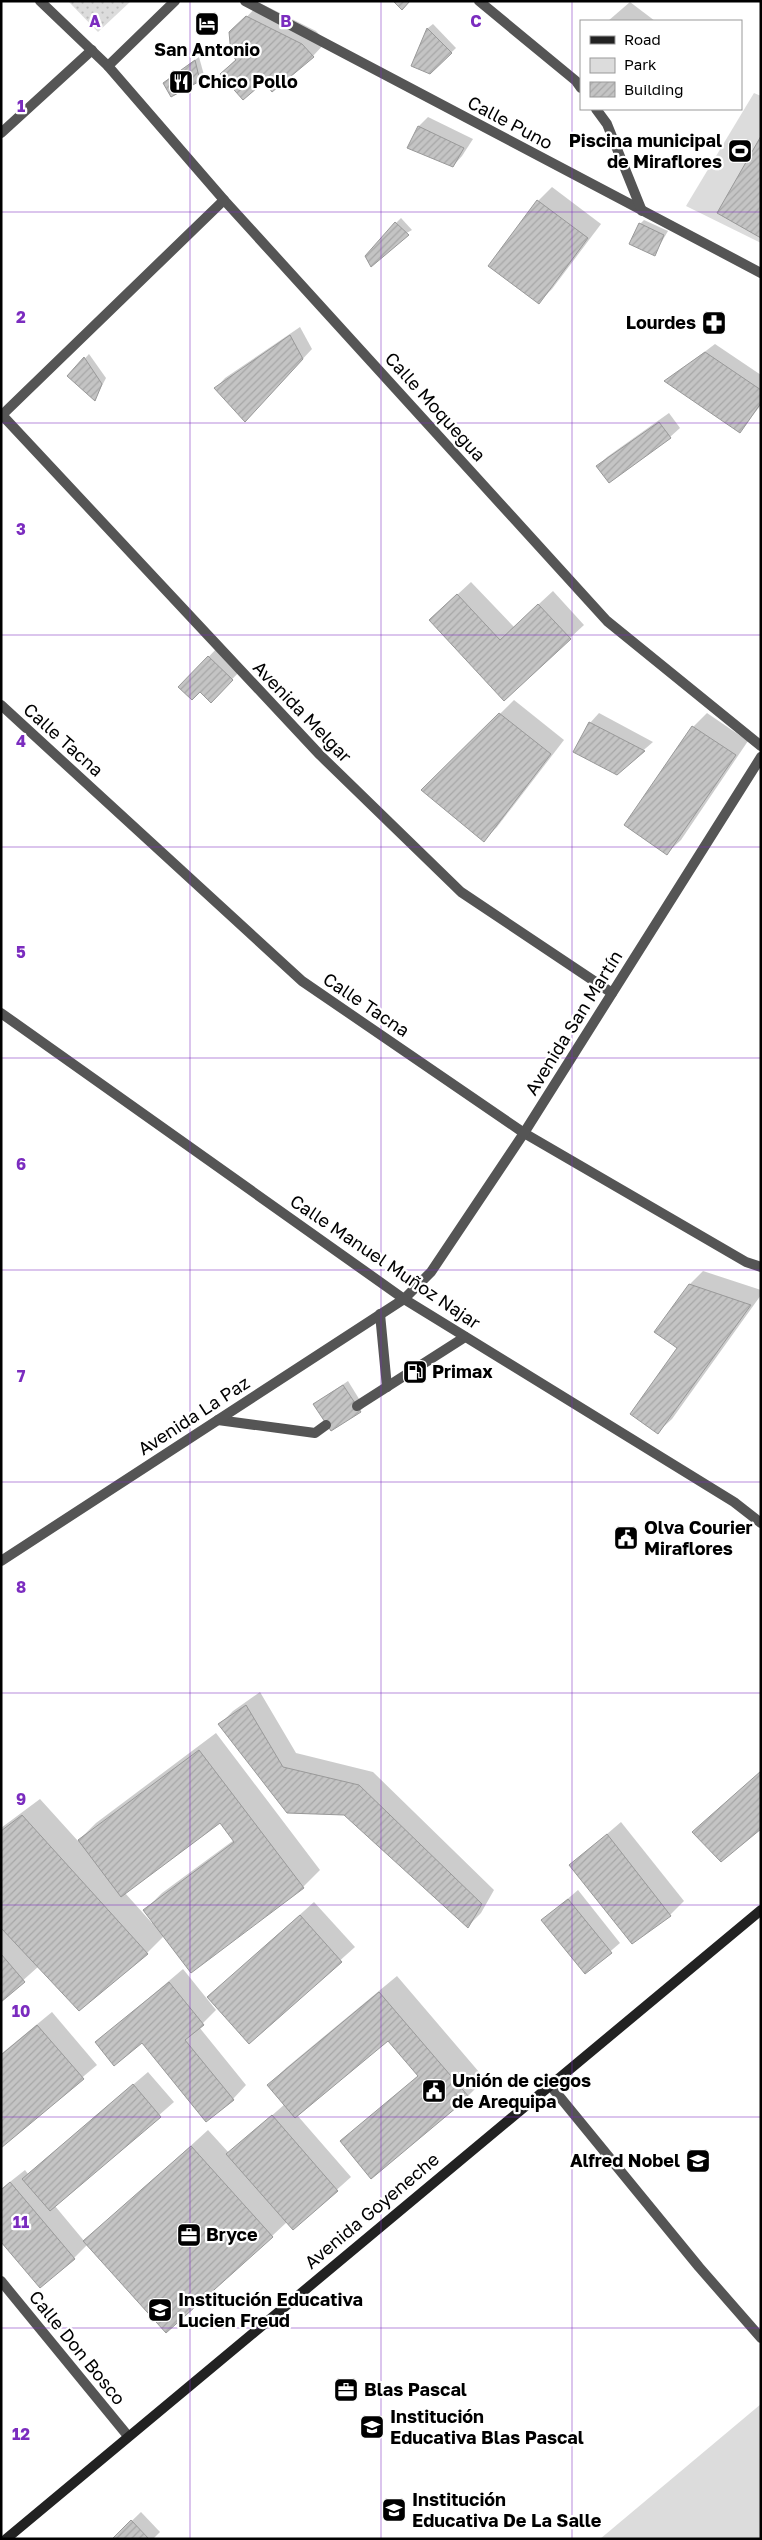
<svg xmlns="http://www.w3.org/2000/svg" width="762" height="2540" viewBox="0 0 762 2540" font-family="'Golos Text',sans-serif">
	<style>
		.green { fill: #dcdcdc }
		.park { fill: url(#park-dots) }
		.shadow { fill: #0003; fill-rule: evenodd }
		.building { fill: url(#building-hatch); stroke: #999 }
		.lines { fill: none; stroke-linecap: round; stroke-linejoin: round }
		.service { stroke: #555; stroke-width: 10 }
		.minor { stroke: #555; stroke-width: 10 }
		.tertiary { stroke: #555; stroke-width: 10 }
		.secondary { stroke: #222; stroke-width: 10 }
		.grid { fill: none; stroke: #7b2cbf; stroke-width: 1; stroke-opacity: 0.55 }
		.labels { text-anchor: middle; stroke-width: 4.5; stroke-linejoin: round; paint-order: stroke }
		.poi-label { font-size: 18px; font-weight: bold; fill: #000; stroke: #fff; text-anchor: start }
		.street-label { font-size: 18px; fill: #000; stroke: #fff }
		.grid-label { font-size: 16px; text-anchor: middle; font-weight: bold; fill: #7b2cbf; stroke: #fff; stroke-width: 4.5; stroke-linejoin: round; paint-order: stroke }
	</style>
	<defs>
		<pattern id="park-dots" width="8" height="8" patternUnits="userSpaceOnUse" patternTransform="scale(1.25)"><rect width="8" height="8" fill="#dcdcdc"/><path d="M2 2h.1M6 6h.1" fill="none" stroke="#bbb" stroke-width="1.8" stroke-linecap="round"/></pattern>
		<pattern id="building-hatch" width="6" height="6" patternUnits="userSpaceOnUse" patternTransform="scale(1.25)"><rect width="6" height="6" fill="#c4c4c4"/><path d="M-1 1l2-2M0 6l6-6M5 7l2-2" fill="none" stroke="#a7a7a7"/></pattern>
	</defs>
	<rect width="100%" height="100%" fill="#fff"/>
	<!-- green -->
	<g class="green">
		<polygon points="754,93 761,96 761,243 686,206"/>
		<polygon points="761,2404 761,2539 600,2539"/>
	</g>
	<!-- park -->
	<polygon class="park" points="68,1 131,1 98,32"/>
	<!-- shadow -->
	<g class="shadow">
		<polygon points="630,2 655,21 608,21"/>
		<polygon points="260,3 316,31 326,42 313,56 221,74 236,59 231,33"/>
		<polygon points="433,24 456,48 430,73 413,65 428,28"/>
		<polygon points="199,57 204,75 199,80 169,79"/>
		<polygon points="428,117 473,139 462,156 453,166 408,147 419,126"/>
		<polygon points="552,187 601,224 552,289 539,302 490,266 538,201"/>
		<polygon points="401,218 412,230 366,256 396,223"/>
		<polygon points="644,220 668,231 654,255 640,224"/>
		<polygon points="300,327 312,349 254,411 216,388 225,378"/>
		<polygon points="715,344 761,375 761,405 740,431 666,381"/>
		<polygon points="89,354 106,378 95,399 69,376"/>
		<polygon points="669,413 680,428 670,437 598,466 607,457"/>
		<polygon points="471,582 514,627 553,591 584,625 504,699 444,607"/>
		<polygon points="218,647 241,670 211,701 200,691 180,687"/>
		<polygon points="514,700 564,740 497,827 484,840 423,790"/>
		<polygon points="599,713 653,742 617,773 590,723"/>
		<polygon points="707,713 748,741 681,840 667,853 626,825 693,727"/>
		<polygon points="703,1271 761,1290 761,1295 672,1419 658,1432 679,1348 689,1285"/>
		<polygon points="348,1381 364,1407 360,1411 314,1404"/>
		<polygon points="260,1692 296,1753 373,1772 494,1890 481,1913 468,1926 344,1814 219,1725 233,1711"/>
		<path d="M216,1733L320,1870L303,1887L164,1936L147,1953L39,1966L1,2000V1828L40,1799L78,1841L96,1823ZM220,1822L234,1840L162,1893L145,1910L153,1921L152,1923L125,1893Z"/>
		<polygon points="621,1822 684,1901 670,1915 633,1942 571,1865"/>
		<polygon points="578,1890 620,1943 585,1973 543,1920"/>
		<polygon points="314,1902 355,1947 249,2042 223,1984"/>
		<polygon points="183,1969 216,2010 199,2027 246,2085 233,2099 142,2041 97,2042"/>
		<polygon points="397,1976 485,2079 468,2096 342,2142 419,2075 388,2039 297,2115 351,2177 293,2229 287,2222 272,2236 88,2244 74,2258 1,2240 1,2189 25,2170 28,2174 148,2072 174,2102 55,2206 85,2242 208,2130 229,2153 285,2104 269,2085 286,2068"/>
		<polygon points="52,2012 97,2065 1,2146 1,2054"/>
		<polygon points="141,2512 160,2532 153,2539 113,2539"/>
	</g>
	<!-- building -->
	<g class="building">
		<polygon points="393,1 410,1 402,10"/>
		<polygon points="246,16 302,44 314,57 272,92 264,82 243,100 220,74 236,60 231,54 229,32"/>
		<polygon points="427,28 452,53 430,74 411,66"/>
		<polygon points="195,60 200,81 171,97 163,83"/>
		<polygon points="418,126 464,148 453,167 407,148"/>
		<polygon points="761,136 761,238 717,213"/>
		<polygon points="537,200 588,238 539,304 488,266"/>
		<polygon points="395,222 409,235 371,267 365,256"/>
		<polygon points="639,223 664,235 655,256 629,244"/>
		<polygon points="290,335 303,359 245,422 214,388"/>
		<polygon points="705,352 761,390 761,403 740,433 664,381"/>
		<polygon points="84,357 102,384 95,401 67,376"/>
		<polygon points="659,422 671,438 609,483 596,466"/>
		<polygon points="457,594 500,640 538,604 571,639 504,701 429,620"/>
		<polygon points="208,656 233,680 211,703 200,692 192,700 178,687"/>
		<polygon points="499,713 551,754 484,842 421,790"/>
		<polygon points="589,722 645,751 617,775 573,752"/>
		<polygon points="692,726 736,755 667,855 624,825"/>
		<polygon points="689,1284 751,1305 658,1434 630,1414 677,1348 654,1332"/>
		<polygon points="343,1385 361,1412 331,1431 313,1404"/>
		<polygon points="246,1705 283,1767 359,1785 482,1904 468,1928 344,1815 287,1813 218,1724"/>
		<polygon points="199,1750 304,1888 191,1973 143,1910 234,1842 220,1823 121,1897 78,1840"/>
		<polygon points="761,1771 761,1829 721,1862 692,1832"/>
		<polygon points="22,1815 148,1954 79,2011 1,1928 1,1831"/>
		<polygon points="607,1834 671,1916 632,1944 569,1865"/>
		<polygon points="568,1899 612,1953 585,1974 541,1920"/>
		<polygon points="300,1915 342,1962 249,2044 207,1997"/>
		<polygon points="1,1954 25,1982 1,2002"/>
		<polygon points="169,1982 204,2025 185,2040 234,2100 206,2122 142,2043 114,2066 95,2042"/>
		<polygon points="379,1992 469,2097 371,2179 340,2141 418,2076 388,2041 295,2118 267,2085"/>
		<polygon points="37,2025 84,2079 1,2148 1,2055"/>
		<polygon points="133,2084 161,2117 50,2211 22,2179"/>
		<polygon points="272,2115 338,2191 293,2230 226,2154"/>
		<polygon points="191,2146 273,2237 166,2333 83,2241"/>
		<polygon points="10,2182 75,2259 40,2288 1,2242 1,2190"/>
		<polygon points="131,2520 149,2539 112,2539"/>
	</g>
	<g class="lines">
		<!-- service -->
		<g class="service">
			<polyline points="1,133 92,50"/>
			<polyline points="2,415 320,755 461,892 612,993"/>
			<polyline points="380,1314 387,1387"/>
			<polyline points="357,1406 465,1337"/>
			<polyline points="218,1420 315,1433 326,1425"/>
		</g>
		<!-- minor -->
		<g class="minor">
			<polyline points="40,1 108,66 224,200 607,621 761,746"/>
			<polyline points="245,1 761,273"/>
			<polyline points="479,1 576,81 581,88"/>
			<polyline points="108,66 175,1"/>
			<polyline points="596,109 607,124 642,211"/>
			<polyline points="1,416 224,200"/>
			<polyline points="1,705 302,981 524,1133 746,1262 761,1267"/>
			<polyline points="1,1013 404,1299 734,1502 761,1523"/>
			<polyline points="550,2085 699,2267 761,2338"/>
		</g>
		<!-- tertiary -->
		<g class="tertiary">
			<polyline points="1,1561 404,1299 431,1272 524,1133 761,757"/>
			<polyline points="1,2281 128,2436"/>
		</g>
		<!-- secondary -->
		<polyline class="secondary" points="6,2539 761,1910"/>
	</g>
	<!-- grid -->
	<path class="grid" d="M190,1V2539M381,1V2539M572,1V2539M1,212H761M1,423H761M1,635H761M1,847H761M1,1058H761M1,1270H761M1,1482H761M1,1693H761M1,1905H761M1,2117H761M1,2328H761"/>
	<!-- icons -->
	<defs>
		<symbol id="hotel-square" viewBox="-11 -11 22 22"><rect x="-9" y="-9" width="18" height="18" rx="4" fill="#000" stroke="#fff"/><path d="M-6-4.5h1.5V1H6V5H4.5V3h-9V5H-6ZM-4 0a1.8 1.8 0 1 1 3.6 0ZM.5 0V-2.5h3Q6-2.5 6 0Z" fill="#fff"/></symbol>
		<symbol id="restaurant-square" viewBox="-11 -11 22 22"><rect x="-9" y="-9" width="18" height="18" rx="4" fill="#000" stroke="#fff"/><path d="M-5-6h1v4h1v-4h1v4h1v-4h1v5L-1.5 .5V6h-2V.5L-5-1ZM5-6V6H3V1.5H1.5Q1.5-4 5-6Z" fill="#fff"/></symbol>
		<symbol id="stadium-square" viewBox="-11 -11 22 22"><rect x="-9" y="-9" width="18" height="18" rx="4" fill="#000" stroke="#fff"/><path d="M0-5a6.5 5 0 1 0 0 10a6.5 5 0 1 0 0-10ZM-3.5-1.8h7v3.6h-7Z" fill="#fff"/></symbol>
		<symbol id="pharmacy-square" viewBox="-11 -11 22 22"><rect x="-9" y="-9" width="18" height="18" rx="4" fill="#000" stroke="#fff"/><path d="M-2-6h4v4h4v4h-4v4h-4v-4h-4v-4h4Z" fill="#fff"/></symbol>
		<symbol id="fuel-square" viewBox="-11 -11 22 22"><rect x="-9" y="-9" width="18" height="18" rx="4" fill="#000" stroke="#fff"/><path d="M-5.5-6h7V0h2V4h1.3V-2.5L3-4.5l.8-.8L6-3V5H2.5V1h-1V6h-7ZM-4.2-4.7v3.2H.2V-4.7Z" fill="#fff"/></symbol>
		<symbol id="civic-square" viewBox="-11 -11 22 22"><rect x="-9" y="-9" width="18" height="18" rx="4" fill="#000" stroke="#fff"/><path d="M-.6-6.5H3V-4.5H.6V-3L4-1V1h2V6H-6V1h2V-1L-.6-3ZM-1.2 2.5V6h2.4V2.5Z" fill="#fff"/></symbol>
		<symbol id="school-square" viewBox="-11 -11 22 22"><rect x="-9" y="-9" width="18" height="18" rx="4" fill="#000" stroke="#fff"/><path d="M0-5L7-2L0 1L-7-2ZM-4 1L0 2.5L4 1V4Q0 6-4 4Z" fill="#fff"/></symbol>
		<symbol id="office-square" viewBox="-11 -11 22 22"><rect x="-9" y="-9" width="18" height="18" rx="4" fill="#000" stroke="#fff"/><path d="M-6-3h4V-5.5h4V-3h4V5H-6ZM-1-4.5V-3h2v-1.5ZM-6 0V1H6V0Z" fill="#fff"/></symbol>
	</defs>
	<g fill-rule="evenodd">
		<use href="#hotel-square" x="193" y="10" width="28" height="28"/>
		<use href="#restaurant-square" x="167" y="68" width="28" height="28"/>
		<use href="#stadium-square" x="726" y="137" width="28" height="28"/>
		<use href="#pharmacy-square" x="700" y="309" width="28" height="28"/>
		<use href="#fuel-square" x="401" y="1358" width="28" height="28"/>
		<use href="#civic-square" x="612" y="1524" width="28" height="28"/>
		<use href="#civic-square" x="420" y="2077" width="28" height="28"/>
		<use href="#school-square" x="684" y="2147" width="28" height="28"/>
		<use href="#office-square" x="175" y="2221" width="28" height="28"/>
		<use href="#school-square" x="146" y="2296" width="28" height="28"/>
		<use href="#office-square" x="332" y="2376" width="28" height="28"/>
		<use href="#school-square" x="358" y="2413" width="28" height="28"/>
		<use href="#school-square" x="380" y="2496" width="28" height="28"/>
	</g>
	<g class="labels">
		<!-- poi labels -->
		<g class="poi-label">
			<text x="207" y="56" text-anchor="middle">San Antonio</text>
			<text x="198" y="88">Chico Pollo</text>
			<text x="722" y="147" text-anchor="end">Piscina municipal<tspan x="722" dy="21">de Miraflores</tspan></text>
			<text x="696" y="329" text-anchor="end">Lourdes</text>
			<text x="432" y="1378">Primax</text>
			<text x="644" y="1534">Olva Courier<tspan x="644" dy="21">Miraflores</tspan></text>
			<text x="452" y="2087">Unión de ciegos<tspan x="452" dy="21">de Arequipa</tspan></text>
			<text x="680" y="2167" text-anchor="end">Alfred Nobel</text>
			<text x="206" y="2241">Bryce</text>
			<text x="178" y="2306">Institución Educativa<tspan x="178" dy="21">Lucien Freud</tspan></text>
			<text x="364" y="2396">Blas Pascal</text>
			<text x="390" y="2423">Institución<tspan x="390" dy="21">Educativa Blas Pascal</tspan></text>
			<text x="412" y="2506">Institución<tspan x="412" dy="21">Educativa De La Salle</tspan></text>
		</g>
		<!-- street labels -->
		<g class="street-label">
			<text transform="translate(510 123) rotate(28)" y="6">Calle Puno</text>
			<text transform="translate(435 407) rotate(48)" y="6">Calle Moquegua</text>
			<text transform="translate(302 712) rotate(46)" y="6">Avenida Melgar</text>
			<text transform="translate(63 740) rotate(42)" y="6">Calle Tacna</text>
			<text transform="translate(366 1005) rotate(34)" y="6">Calle Tacna</text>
			<text transform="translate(574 1023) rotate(-58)" y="6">Avenida San Martín</text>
			<text transform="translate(385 1262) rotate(34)" y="6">Calle Manuel Muñoz Najar</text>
			<text transform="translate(194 1416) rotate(-33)" y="6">Avenida La Paz</text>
			<text transform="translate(372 2211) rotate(-40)" y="6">Avenida Goyeneche</text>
			<text transform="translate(77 2348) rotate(51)" y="6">Calle Don Bosco</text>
		</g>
	</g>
	<g class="grid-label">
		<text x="95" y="27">A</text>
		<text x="286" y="27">B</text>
		<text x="476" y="27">C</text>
		<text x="21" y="112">1</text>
		<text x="21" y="323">2</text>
		<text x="21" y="535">3</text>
		<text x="21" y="747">4</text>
		<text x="21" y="958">5</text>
		<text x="21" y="1170">6</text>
		<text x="21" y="1382">7</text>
		<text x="21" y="1593">8</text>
		<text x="21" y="1805">9</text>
		<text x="21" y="2017">10</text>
		<text x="21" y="2228">11</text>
		<text x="21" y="2440">12</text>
	</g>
	<!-- border -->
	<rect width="762" height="2540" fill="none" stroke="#000000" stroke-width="5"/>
	<!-- legend -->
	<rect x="580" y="20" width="162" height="90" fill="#ffffff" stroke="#999999"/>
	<rect x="590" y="36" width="25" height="8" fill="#222222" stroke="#999999"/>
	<text x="624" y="45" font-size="15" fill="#000000">Road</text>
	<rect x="590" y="58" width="25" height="15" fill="#dcdcdc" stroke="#999999"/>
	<text x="624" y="70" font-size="15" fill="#000000">Park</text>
	<rect x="590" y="82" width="25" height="15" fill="url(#building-hatch)" stroke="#999999"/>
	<text x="624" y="95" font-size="15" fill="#000000">Building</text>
</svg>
